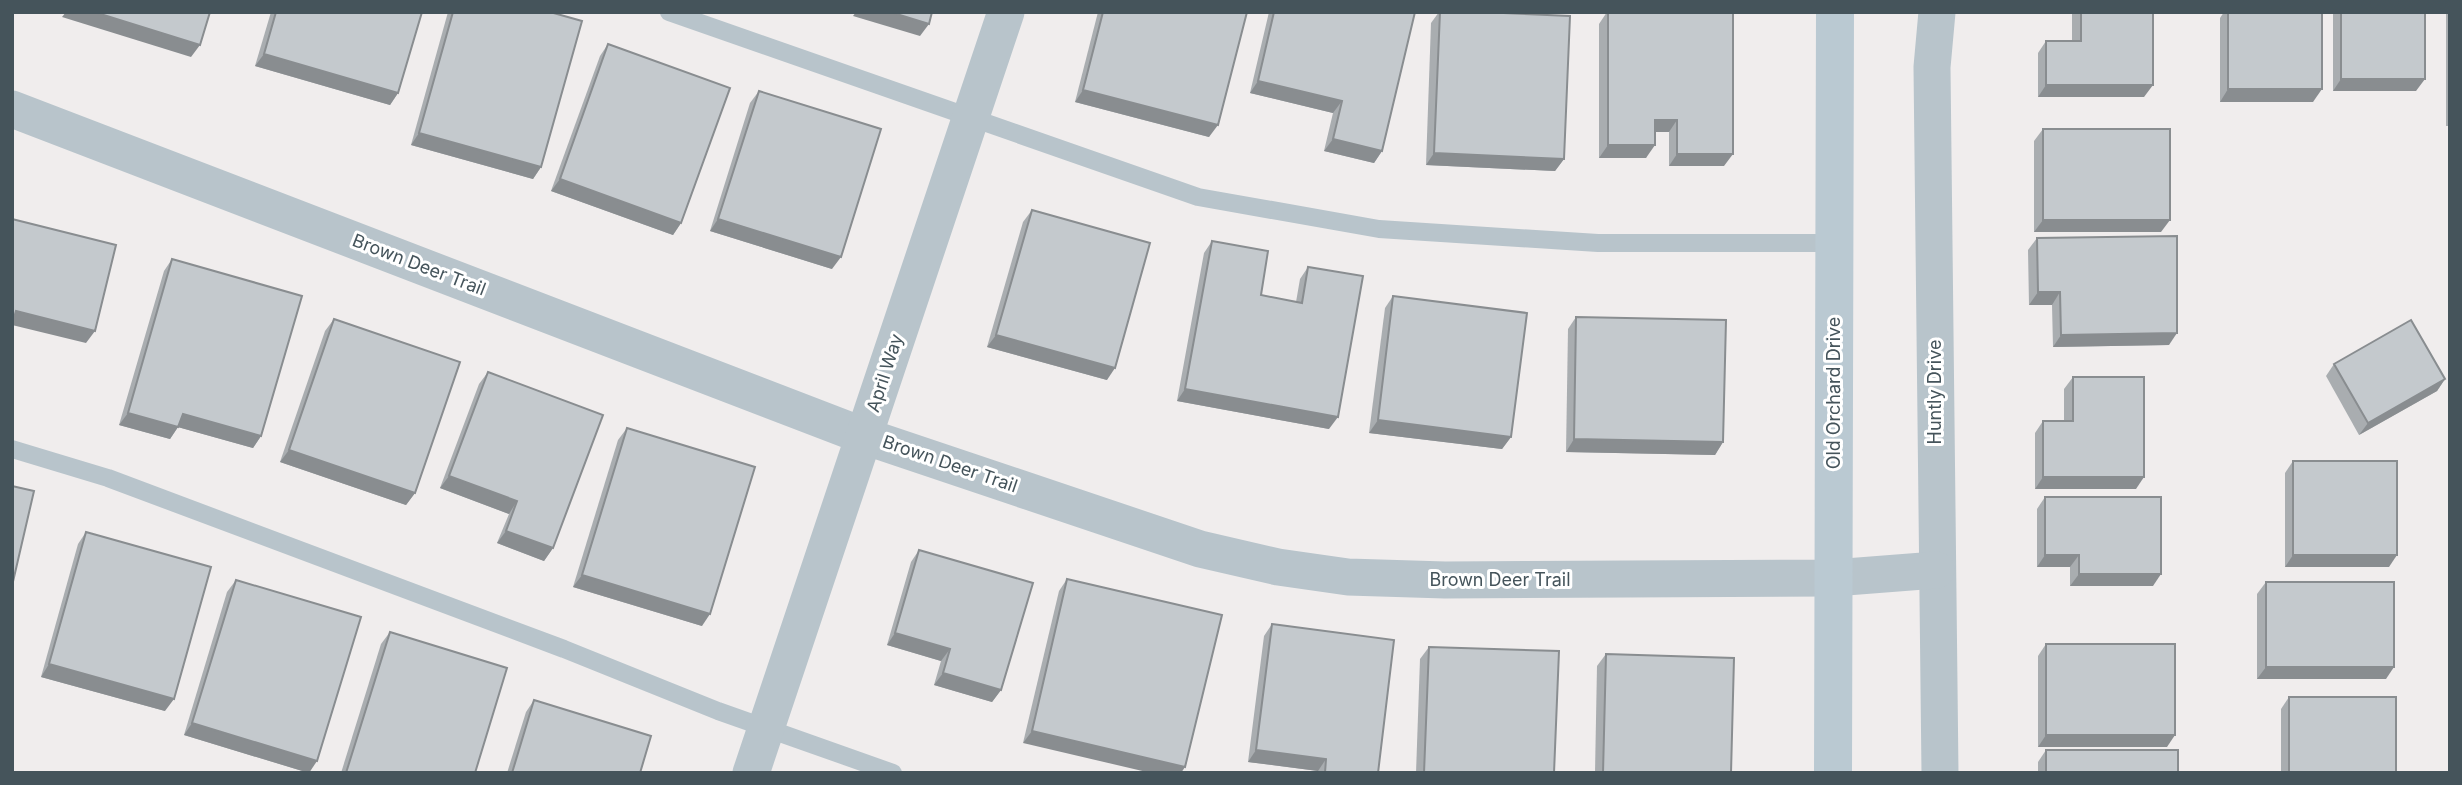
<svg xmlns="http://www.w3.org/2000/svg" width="2462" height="785" viewBox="0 0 2462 785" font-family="Inter,sans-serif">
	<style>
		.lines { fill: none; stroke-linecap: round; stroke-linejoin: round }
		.lane { stroke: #b8c4cb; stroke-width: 18 }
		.street { stroke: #b8c4cb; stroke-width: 37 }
		.secondary { stroke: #bac9d2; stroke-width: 38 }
		.wall { fill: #a9adb0 }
		.shaded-wall { fill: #898d90 }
		.building { fill: #c4c9cd; stroke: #898d90; stroke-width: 2 }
		.labels { text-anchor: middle; stroke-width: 6; stroke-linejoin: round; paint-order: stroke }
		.street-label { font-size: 18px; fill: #45545b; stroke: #fff }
	</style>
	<rect width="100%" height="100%" fill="#f0eded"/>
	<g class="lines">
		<!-- lane -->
		<g class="lane">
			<polyline points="669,12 1198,197 1379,229 1598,243 1834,243"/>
			<polyline points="12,449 108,478 564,649 718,711 893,773"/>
		</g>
		<!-- street -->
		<g class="street">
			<polyline points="1937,12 1932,67 1940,773"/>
			<polyline points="12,109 864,436 1200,549 1278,567 1348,577 1445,580 1833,578 1936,570"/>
			<polyline points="751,773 1006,12"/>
		</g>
		<!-- secondary -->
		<polyline class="secondary" points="1833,773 1835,12"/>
	</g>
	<!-- wall -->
	<g class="wall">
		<polygon points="271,12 422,12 398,93 390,105 255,66"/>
		<polygon points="448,12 550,12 541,167 533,179 411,145"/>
		<polygon points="1098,12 1247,12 1209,137 1075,102"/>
		<polygon points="1269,12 1415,12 1382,151 1374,163 1324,151 1333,113 1250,93"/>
		<polygon points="1439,12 1481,12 1564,159 1555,171 1426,165 1431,23"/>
		<polygon points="1607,12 1724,166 1669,166 1669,132 1655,132 1646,158 1599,158 1599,24"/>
		<polygon points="2072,12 2153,12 2144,97 2038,97 2038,53 2046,41 2072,41"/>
		<polygon points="2224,12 2322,12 2313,102 2220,102 2220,18"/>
		<polygon points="2333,12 2425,12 2416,91 2333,91"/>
		<rect x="2446" y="12" width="4" height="114"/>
		<polygon points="608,44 681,223 673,235 551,191 600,56"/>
		<polygon points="759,91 832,269 710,231 750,103"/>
		<polygon points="2043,129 2161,232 2034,232 2034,141"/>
		<polygon points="1032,210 1107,380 987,347 1023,222"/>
		<polygon points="2037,238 2169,345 2053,347 2052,305 2029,305 2028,250"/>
		<polygon points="1212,241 1261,295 1296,302 1300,279 1308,267 1329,429 1177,401 1204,253"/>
		<polygon points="172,259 261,436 253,448 178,427 170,439 119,425 164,271"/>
		<polygon points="1393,296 1511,437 1502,449 1369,433 1385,308"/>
		<polygon points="1576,317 1723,442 1715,455 1566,452 1568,329"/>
		<polygon points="334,319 415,493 406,505 280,462 325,331"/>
		<polygon points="2334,364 2445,379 2437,391 2359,435 2326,376"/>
		<polygon points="488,372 553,548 544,561 497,543 509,514 440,488 479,384"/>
		<polygon points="2073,377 2136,489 2035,489 2035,433 2043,421 2064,421 2064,389"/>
		<polygon points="627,428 702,626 573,587 618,440"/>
		<polygon points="2293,461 2389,567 2285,567 2285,473"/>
		<polygon points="2045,497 2153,586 2070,586 2070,567 2037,567 2037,509"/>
		<polygon points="86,532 165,711 41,677 78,544"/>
		<polygon points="919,550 1001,690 992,702 934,685 941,661 887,645 911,562"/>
		<polygon points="1067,579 1222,615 1023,743 1059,591"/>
		<polygon points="236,580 309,773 184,735 227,592"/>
		<polygon points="2266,582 2386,679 2257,679 2257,594"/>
		<polygon points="1272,624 1378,773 1318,773 1318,771 1248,762 1264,636"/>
		<polygon points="390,632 475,773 341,773 381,644"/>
		<polygon points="2046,644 2167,747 2038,747 2038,656"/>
		<polygon points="1429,647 1554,773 1416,773 1420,659"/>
		<polygon points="1606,654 1731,773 1595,773 1597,666"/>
		<polygon points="2289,697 2396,773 2281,773 2281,709"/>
		<polygon points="534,700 640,773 507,773 526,712"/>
		<polygon points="2046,750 2178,773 2038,773 2038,762"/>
	</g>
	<!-- shaded-wall -->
	<g class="shaded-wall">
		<polygon points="66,12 94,12 200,45 191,57 62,17"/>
		<polygon points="856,12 890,12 929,24 920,36 853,16"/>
		<polygon points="264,54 398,93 390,105 255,66"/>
		<polygon points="2341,79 2425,79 2416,91 2333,91"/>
		<polygon points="1258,81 1342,101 1333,113 1250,93"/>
		<polygon points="2046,85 2153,85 2144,97 2038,97"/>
		<polygon points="2228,89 2322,89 2313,102 2220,102"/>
		<polygon points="1083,90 1218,125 1209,137 1075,102"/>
		<polygon points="1655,120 1677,120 1669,132 1646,132"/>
		<polygon points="419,133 541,167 533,179 411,145"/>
		<polygon points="1333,139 1382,151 1374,163 1324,151"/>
		<polygon points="1608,145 1655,145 1646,158 1599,158"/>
		<polygon points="1434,153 1564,159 1555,171 1426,165"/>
		<polygon points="1677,154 1733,154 1724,166 1669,166"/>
		<polygon points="560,179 681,223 673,235 551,191"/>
		<polygon points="718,219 841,257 832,269 710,231"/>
		<polygon points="2043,220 2170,220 2161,232 2034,232"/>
		<polygon points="2038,292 2060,292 2052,305 2029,305"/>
		<polygon points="16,311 95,331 86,343 12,325"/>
		<polygon points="2177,333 2169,345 2053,347 2061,335"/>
		<polygon points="996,335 1115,368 1107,380 987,347"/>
		<polygon points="2445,379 2437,391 2359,435 2368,423"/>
		<polygon points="1185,389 1338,417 1329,429 1177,401"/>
		<polygon points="128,413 178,427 170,439 119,425"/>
		<polygon points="183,414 261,436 253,448 174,426"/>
		<polygon points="1378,420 1511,437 1502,449 1369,433"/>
		<polygon points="1574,439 1723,442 1715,455 1566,452"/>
		<polygon points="289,450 415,493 406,505 280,462"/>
		<polygon points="449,476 517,501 509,514 440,488"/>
		<polygon points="2043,477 2144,477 2136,489 2035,489"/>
		<polygon points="506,531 553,548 544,561 497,543"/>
		<polygon points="2045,555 2079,555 2070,567 2037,567"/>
		<polygon points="2293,555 2397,555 2389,567 2285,567"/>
		<polygon points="2079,574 2161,574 2153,586 2070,586"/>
		<polygon points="582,575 710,614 702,626 573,587"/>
		<polygon points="895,633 950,649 941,661 887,645"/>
		<polygon points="49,664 174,699 165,711 41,677"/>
		<polygon points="2266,667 2394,667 2386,679 2257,679"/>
		<polygon points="943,673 1001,690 992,702 934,685"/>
		<polygon points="192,723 317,761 309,773 184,735"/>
		<polygon points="1032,731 1185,767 1181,773 1151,773 1023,743"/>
		<polygon points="2046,735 2175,735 2167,747 2038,747"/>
		<polygon points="1256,750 1326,759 1318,771 1248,762"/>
	</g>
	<!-- building -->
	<g class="building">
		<polygon points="94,12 210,12 200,45"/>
		<polygon points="276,12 422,12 398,93 264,54"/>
		<polygon points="453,12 550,12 582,21 541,167 419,133"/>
		<polygon points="890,12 932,12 929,24"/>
		<polygon points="1103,12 1247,12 1218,125 1083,90"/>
		<polygon points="1274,12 1415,12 1382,151 1333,139 1342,101 1258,81"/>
		<polygon points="1440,12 1481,12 1570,16 1564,159 1434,153"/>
		<polygon points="1608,12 1733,12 1733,154 1677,154 1677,120 1655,120 1655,145 1608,145"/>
		<polygon points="2081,12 2153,12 2153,85 2046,85 2046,41 2081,41"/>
		<rect x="2228" y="12" width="94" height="77"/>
		<rect x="2341" y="12" width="84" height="67"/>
		<polygon points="608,44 730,88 681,223 560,179"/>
		<polygon points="759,91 881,129 841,257 718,219"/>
		<rect x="2043" y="129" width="127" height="91"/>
		<polygon points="1032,210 1150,243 1115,368 996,335"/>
		<polygon points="12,219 116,245 95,331 16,311 12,324"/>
		<polygon points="2177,236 2177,333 2061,335 2060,292 2038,292 2037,238"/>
		<polygon points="1212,241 1268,251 1261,295 1302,303 1308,267 1363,276 1338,417 1185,389"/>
		<polygon points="172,259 302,296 261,436 183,414 178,427 128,413"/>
		<polygon points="1393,296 1527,313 1511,437 1378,420"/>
		<polygon points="1576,317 1726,320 1723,442 1574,439"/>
		<polygon points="334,319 460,362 415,493 289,450"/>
		<polygon points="2411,320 2445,379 2368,423 2334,364"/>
		<polygon points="488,372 603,415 553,548 506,531 517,501 449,476"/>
		<polygon points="2073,377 2144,377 2144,477 2043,477 2043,421 2073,421"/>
		<polygon points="627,428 755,467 710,614 582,575"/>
		<rect x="2293" y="461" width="104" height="94"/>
		<polygon points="12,486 34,491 12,586"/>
		<polygon points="2045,497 2161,497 2161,574 2079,574 2079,555 2045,555"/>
		<polygon points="86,532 211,567 174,699 49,664"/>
		<polygon points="919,550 1033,583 1001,690 943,673 950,649 895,633"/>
		<polygon points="1067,579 1222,615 1185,767 1032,731"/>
		<polygon points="236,580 361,617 317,761 192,723"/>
		<rect x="2266" y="582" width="128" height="85"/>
		<polygon points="1272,624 1394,640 1378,773 1325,773 1326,759 1256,750"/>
		<polygon points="390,632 507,668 475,773 346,773"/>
		<rect x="2046" y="644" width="129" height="91"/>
		<polygon points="1429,647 1559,651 1554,773 1424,773"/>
		<polygon points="1606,654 1734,658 1731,773 1603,773"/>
		<rect x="2289" y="697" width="107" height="76"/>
		<polygon points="534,700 651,736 640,773 512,773"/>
		<rect x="2046" y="750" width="132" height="23"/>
	</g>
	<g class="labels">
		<!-- street labels -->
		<g class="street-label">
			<text transform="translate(419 265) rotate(21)" y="6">Brown Deer Trail</text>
			<text transform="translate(885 373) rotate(-72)" y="6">April Way</text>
			<text transform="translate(1935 392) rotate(-90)" y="6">Huntly Drive</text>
			<text transform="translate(1834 393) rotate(-90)" y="6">Old Orchard Drive</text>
			<text transform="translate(950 464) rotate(19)" y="6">Brown Deer Trail</text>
			<text x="1500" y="586">Brown Deer Trail</text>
		</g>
	</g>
	<!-- border -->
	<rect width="2462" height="785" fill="none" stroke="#45545b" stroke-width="28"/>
</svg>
